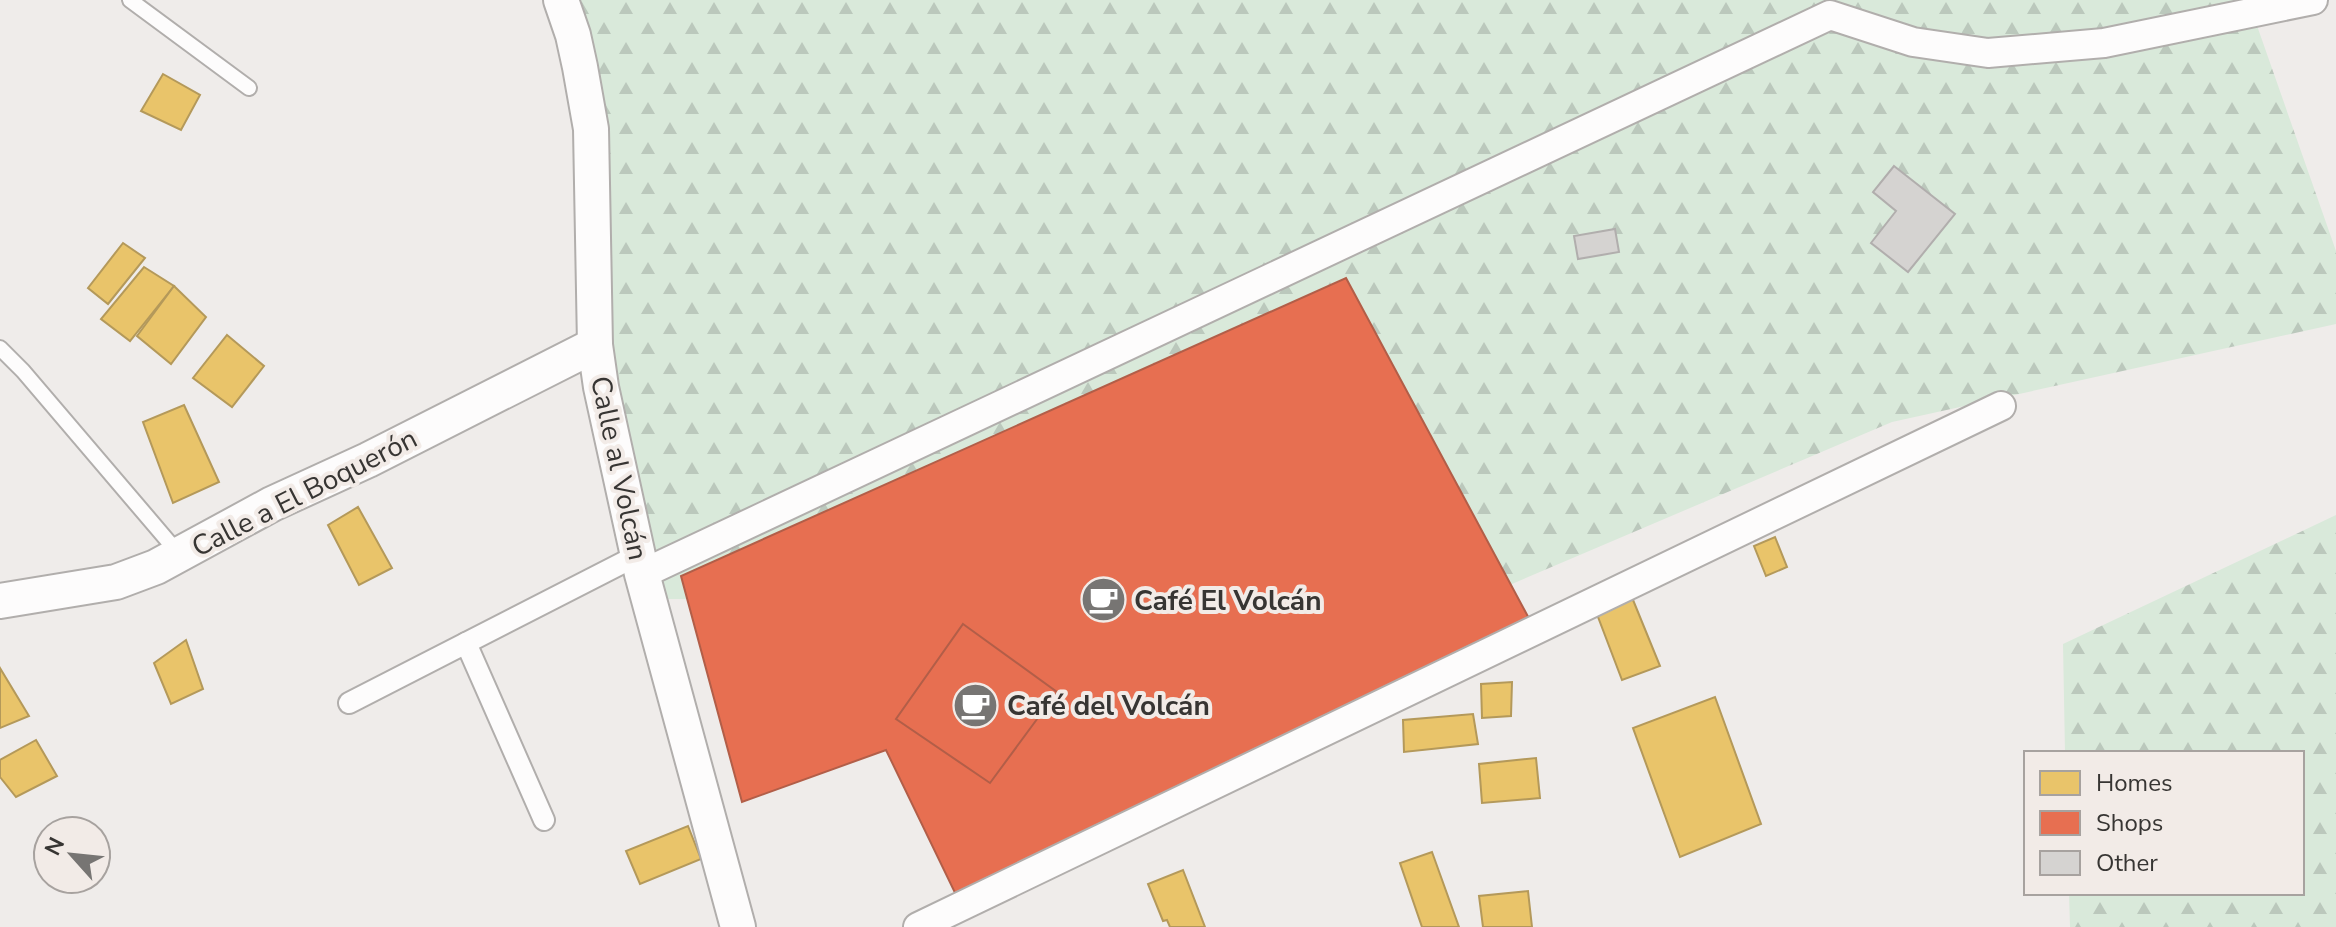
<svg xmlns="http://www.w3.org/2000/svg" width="2336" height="927" viewBox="0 0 2336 927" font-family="'Nunito Sans',sans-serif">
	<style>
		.forest { fill: url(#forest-firs) }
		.homes { fill: #e9c46a; stroke: #b4995a; stroke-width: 2 }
		.shops { fill: #e76f51; stroke: #b25e48; stroke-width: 2 }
		.building { fill: #d5d3d1; stroke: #b1aead; stroke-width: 2 }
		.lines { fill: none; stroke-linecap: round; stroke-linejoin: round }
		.service-casing { stroke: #b1aeac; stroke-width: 18 }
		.pedestrian-casing { stroke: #b1aeac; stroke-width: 24 }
		.minor-casing { stroke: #b1aeac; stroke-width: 32 }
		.tertiary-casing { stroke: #b1aeac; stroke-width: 38 }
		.service { stroke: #fdfcfc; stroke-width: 14 }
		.pedestrian { stroke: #fdfcfc; stroke-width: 20 }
		.minor { stroke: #fdfcfc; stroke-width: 28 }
		.tertiary { stroke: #fdfcfc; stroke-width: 34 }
		.labels { text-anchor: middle; stroke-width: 8; stroke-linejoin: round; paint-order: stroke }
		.street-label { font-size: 28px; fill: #373533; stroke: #f2ebe7 }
		.poi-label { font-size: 28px; font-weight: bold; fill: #373533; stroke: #f2ebe7; text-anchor: start }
	</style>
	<defs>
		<pattern id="forest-firs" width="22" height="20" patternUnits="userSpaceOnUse" patternTransform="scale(2)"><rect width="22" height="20" fill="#d9e9da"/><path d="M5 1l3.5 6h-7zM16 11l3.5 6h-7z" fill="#bbc8bc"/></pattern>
	</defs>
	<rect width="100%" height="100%" fill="#efecea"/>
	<!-- forest -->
	<g class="forest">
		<polygon points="562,0 2248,0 2336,251 2336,324 1892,422 1352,652 956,600 649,599 642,574"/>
		<polygon points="2336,515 2336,927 2070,927 2069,893 2302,893 2302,753 2065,753 2063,644"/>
	</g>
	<!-- homes -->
	<g class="homes">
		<polygon points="163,74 200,95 181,130 141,111"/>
		<polygon points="123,243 145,258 108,304 88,288"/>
		<polygon points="144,267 174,286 130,341 101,319"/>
		<polygon points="174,286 206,317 171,364 137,336"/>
		<polygon points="227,335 264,366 232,407 193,378"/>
		<polygon points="184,405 219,482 173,503 143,422"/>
		<polygon points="358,507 392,568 359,585 328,525"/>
		<polygon points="1775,537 1787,567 1766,576 1754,546"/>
		<polygon points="1631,595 1660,666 1622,680 1595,609"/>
		<polygon points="186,640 203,689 171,704 154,663"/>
		<polygon points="0,668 29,716 0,728"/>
		<polygon points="1512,682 1511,716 1482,718 1481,684"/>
		<polygon points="1715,697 1761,824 1680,857 1633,728"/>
		<polygon points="1473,714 1478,744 1404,752 1403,720"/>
		<polygon points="1121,738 1139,770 1101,791 1105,798 1088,809 1084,801 1059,815 1040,782 1063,769 1060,763 1094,743 1099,750"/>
		<polygon points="36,740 57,776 16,797 0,777 0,760"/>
		<polygon points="1536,758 1540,798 1482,803 1479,764"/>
		<polygon points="688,826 701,859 640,884 626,851"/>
		<polygon points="1432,852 1459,927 1422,927 1400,863"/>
		<polygon points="1183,870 1205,927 1170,927 1167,920 1163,921 1148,884"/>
		<polygon points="1528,891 1532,927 1483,927 1479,896"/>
	</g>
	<!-- shops -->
	<g class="shops">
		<polygon points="1346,278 1532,624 958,899 886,750 742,802 681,576"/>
		<polygon points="963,624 1057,692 990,783 896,719"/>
	</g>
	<!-- building -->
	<g class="building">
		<polygon points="1894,166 1955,214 1908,272 1871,243 1896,211 1873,192"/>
		<polygon points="1615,229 1619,252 1578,259 1574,236"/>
	</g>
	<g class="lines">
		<defs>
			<g id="service">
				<polyline points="130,0 249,88"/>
				<polyline points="0,348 23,371 179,554"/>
			</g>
			<g id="pedestrian">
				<polyline points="466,643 544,820"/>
				<polyline points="349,703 638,555"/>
			</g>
			<g id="minor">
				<polyline points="642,574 1830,15 1913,42 1988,53 2104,43 2313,0"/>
				<polyline points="918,927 2001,406"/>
			</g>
			<g id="tertiary">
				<polyline points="561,0 573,35 580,67 591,129 595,345 601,387 642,574 738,927"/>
				<polyline points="0,601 116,582 156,567 272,504 368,460 595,345"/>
			</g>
		</defs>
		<!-- service casing -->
		<use href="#service" class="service-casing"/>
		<!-- pedestrian casing -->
		<use href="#pedestrian" class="pedestrian-casing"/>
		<!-- minor casing -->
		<use href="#minor" class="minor-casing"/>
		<!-- tertiary casing -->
		<use href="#tertiary" class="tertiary-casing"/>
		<!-- service -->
		<use href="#service" class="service"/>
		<!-- pedestrian -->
		<use href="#pedestrian" class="pedestrian"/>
		<!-- minor -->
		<use href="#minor" class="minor"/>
		<!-- tertiary -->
		<use href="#tertiary" class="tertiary"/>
	</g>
	<!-- icons -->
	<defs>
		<symbol id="cafe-disc" viewBox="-11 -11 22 22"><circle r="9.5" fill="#777573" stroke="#f2ebe7"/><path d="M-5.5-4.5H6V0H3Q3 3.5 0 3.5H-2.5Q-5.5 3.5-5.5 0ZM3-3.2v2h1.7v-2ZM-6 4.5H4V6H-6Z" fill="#fff"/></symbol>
	</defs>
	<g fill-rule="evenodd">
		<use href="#cafe-disc" x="1078" y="574" width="51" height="51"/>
		<use href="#cafe-disc" x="950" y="680" width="51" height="51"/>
	</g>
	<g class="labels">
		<!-- street labels -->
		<g class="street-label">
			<text transform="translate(620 468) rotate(78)" y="10">Calle al Volcán</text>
			<text transform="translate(304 492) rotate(-27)" y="10">Calle a El Boquerón</text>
		</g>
		<!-- poi labels -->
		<g class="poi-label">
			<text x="1134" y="610">Café El Volcán</text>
			<text x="1007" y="715">Café del Volcán</text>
		</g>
	</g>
	<!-- legend -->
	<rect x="2024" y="751" width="280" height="144" fill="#f2ebe7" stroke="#a7a29f" stroke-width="2"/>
	<rect x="2040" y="771" width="40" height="24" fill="#e9c46a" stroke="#a7a29f" stroke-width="2"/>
	<text x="2096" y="791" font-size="24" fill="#373533">Homes</text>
	<rect x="2040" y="811" width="40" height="24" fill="#e76f51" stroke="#a7a29f" stroke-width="2"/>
	<text x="2096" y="831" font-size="24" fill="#373533">Shops</text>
	<rect x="2040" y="851" width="40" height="24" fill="#d5d3d1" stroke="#a7a29f" stroke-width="2"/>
	<text x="2096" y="871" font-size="24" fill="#373533">Other</text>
	<!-- north arrow -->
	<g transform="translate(72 855) rotate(297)"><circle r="38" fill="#f2ebe7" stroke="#a7a29f" stroke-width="2"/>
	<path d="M0-6L14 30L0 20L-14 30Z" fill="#777573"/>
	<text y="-12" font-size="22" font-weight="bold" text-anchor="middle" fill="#373533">N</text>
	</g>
</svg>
